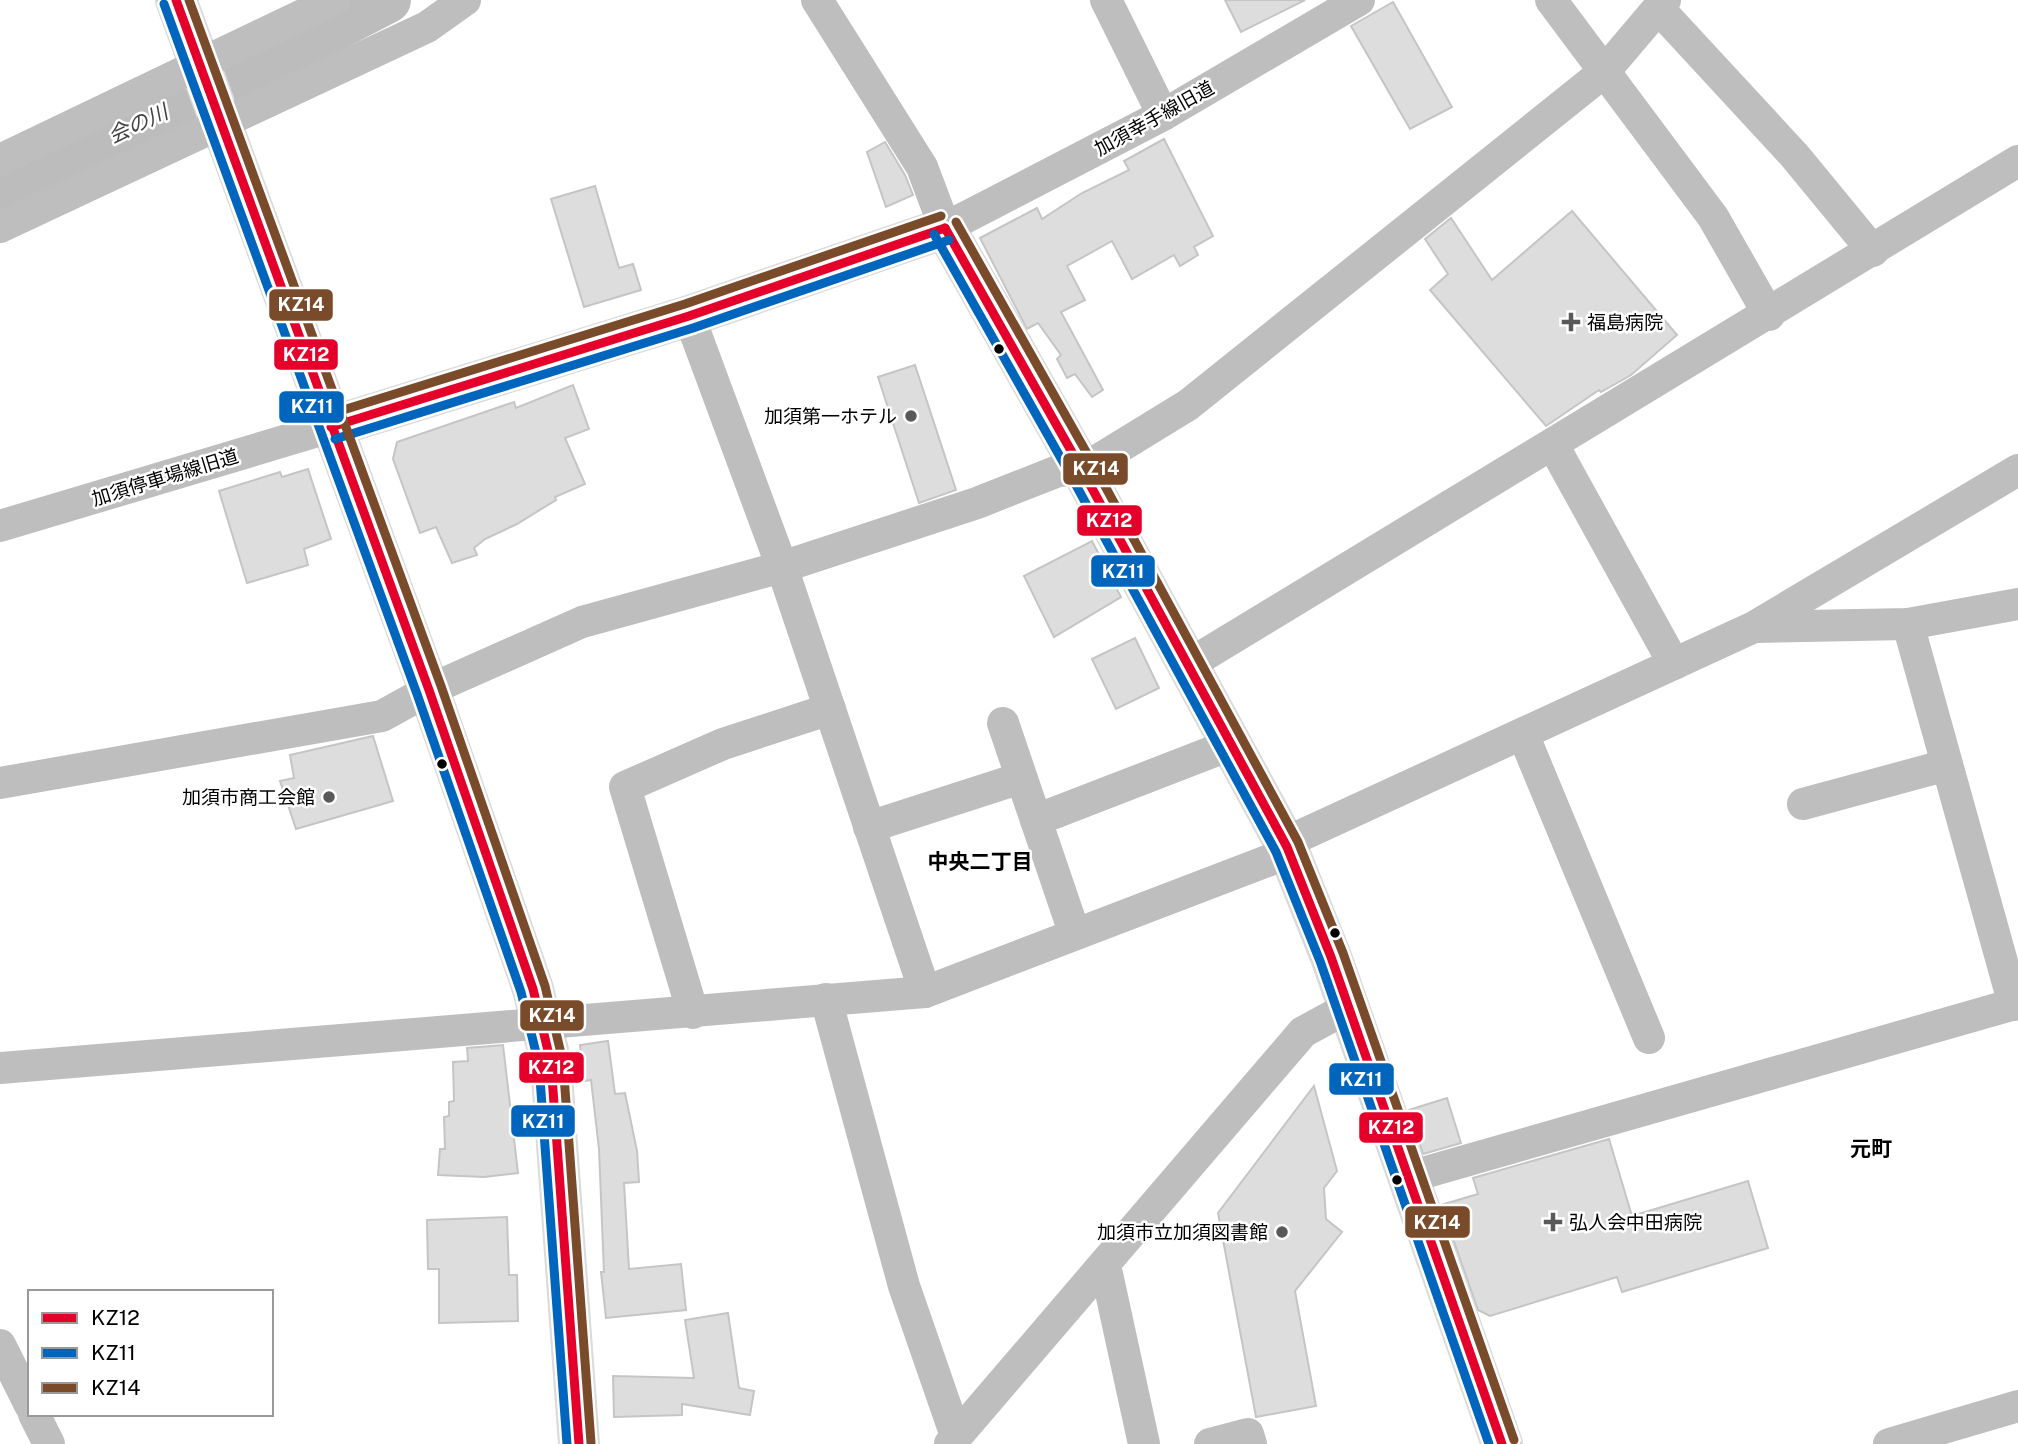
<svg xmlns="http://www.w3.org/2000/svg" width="2018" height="1444" viewBox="0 0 2018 1444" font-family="'Public Sans','Noto Sans JP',sans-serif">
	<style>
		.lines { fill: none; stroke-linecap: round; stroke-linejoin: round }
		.river { stroke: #bcbcbc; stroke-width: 46 }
		.building { fill: #ddd; stroke: #c5c5c5; stroke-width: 2 }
		.major-casing { stroke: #dbdbdb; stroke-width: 42 }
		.minor { stroke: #bebebe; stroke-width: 32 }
		.major { stroke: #bdbdbd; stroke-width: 38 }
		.bus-1-casing { stroke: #fff; stroke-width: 14 }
		.bus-2-casing { stroke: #fff; stroke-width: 14 }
		.bus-3-casing { stroke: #fff; stroke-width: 14 }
		.bus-1 { stroke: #e4002b; stroke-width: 9 }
		.bus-2 { stroke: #0065bd; stroke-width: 9 }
		.bus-3 { stroke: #7a4b2a; stroke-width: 9 }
		.poi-dot { fill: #595959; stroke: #fff; stroke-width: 2.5 }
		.bus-dot { fill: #000; stroke: #fff; stroke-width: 2.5 }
		.labels { text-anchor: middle; stroke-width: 5; stroke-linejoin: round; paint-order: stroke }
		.street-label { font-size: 19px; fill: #000; stroke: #fff }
		.poi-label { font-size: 19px; fill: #000; stroke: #fff; text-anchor: end }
		.water-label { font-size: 21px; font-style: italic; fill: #414141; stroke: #fff }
		.neighbourhood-label { font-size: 21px; font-weight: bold; fill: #000; stroke: #fff }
		.line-badge { stroke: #fff; stroke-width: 2.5 }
		.badge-label { font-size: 19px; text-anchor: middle; font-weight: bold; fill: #fff }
	</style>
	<rect width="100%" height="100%" fill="#fff"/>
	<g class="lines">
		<!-- river -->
		<polyline class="river" points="0,187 240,77 388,0"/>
	</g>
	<!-- building -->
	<g class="building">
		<polygon points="1225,0 1305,0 1241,32"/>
		<polygon points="1393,2 1452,107 1410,129 1351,26"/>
		<polygon points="1164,139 1213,236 1194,247 1198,255 1180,266 1174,255 1132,279 1112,241 1067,266 1085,300 1061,312 1103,390 1092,397 1075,374 1067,378 1057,359 1061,355 1038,323 1027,329 980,238 1037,208 1042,219 1082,193 1129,170 1124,161"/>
		<polygon points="885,142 905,175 913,195 886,207 867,152"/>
		<polygon points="595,186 619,268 633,264 641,290 584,307 551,199"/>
		<polygon points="1572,211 1677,335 1631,375 1601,392 1599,390 1546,426 1430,290 1448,274 1425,239 1451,218 1492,280"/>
		<polygon points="915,365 956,490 919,503 878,377"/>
		<polygon points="573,385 589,429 565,438 585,484 555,497 556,500 517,524 485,539 474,548 477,555 452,563 436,527 420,533 393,459 397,442 514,402 516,408"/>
		<polygon points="308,469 331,539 304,549 308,565 247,583 219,491 280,472 282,477"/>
		<polygon points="1092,541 1121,597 1054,637 1024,576"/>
		<polygon points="1135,638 1159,688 1116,709 1092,659"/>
		<polygon points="373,736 393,801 296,829 280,781 294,778 290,755"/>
		<polygon points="608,1041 615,1094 625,1093 637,1151 639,1182 624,1183 629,1269 681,1264 686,1310 606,1318 601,1272 604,1272 599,1149 591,1080 584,1081 580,1045"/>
		<polygon points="503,1045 518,1173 484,1177 438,1175 440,1149 445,1149 444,1117 449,1116 449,1102 454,1101 453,1062 468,1061 467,1048"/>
		<polygon points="1314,1086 1337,1171 1324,1188 1326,1219 1342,1232 1295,1291 1316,1406 1256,1417 1218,1213"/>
		<polygon points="1447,1098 1461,1143 1423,1154 1409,1110"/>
		<polygon points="1609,1139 1632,1216 1748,1181 1768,1248 1622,1292 1617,1277 1490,1316 1478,1310 1441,1205 1478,1194 1473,1178"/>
		<polygon points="507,1217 509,1275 517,1275 518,1321 439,1323 439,1269 428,1269 427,1220"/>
		<polygon points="728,1313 739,1388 754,1391 750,1415 682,1404 682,1415 614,1417 613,1376 694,1378 685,1320"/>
	</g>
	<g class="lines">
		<defs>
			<g id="major">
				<polyline points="176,0 429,690 533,989 551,1063 579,1444"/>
				<polyline points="331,427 689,316 945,228 1082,470 1287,847 1331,957 1502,1444"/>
			</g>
		</defs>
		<!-- major casing -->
		<use href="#major" class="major-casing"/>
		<!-- minor -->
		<g class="minor">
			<polyline points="817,0 922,167 945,228 1163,115 1359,0"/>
			<polyline points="1106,0 1163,115"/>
			<polyline points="1551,0 1713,217 1769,315"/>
			<polyline points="1658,8 1794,155 1873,251"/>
			<polyline points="0,160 334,0"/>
			<polyline points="0,227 427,27 465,0"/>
			<polyline points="689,316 782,567 925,992"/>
			<polyline points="1553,445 1674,664"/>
			<polyline points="0,526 331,427"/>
			<polyline points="1908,624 2014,1005"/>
			<polyline points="1756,627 1908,624 2018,604"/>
			<polyline points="1188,665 2018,161"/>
			<polyline points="1003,723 1074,932"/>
			<polyline points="1523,734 1649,1038"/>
			<polyline points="0,783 382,716 429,690 582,622 782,567 977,503 1058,471 1082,470 1188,405 1604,72 1665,0"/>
			<polyline points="1803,804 1947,765"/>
			<polyline points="1036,820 1230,745"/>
			<polyline points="869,827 1021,778"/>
			<polyline points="826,999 904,1286 956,1436"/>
			<polyline points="693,1013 625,787 723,744 830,709"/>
			<polyline points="0,1068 925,992 1270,860 1302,835 1754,627 2018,470"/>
			<polyline points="1409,1177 2018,1003"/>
			<polyline points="1101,1268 1107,1274 1144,1444"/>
			<polyline points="0,1345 30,1405"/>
			<polyline points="34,1414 49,1444"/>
			<polyline points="950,1444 1303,1032 1349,1007"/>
			<polyline points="1210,1444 1248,1434 1251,1444"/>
			<polyline points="1889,1444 2018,1406"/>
		</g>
		<!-- major -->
		<use href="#major" class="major"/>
		<defs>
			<g id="bus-1">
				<polyline points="176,0 429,690 533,989 551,1063 579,1444"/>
				<polyline points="945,228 1082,470 1287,847 1331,957 1502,1444"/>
				<polyline points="331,427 689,316 945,228"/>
			</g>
			<g id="bus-2">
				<polyline points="164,4 417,694 521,992 539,1065 567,1444"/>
				<polyline points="934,234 1071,476 1276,852 1320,961 1489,1444"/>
				<polyline points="335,439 693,328 949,240"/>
			</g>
			<g id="bus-3">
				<polyline points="189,0 441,686 545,986 563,1062 591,1443"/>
				<polyline points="956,222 1093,464 1298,842 1343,953 1514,1440"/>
				<polyline points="327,415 685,304 941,216"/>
			</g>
		</defs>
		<!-- bus-1 casing -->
		<use href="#bus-1" class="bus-1-casing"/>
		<!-- bus-2 casing -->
		<use href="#bus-2" class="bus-2-casing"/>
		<!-- bus-3 casing -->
		<use href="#bus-3" class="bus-3-casing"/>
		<!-- bus-1 -->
		<use href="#bus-1" class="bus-1"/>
		<!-- bus-2 -->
		<use href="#bus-2" class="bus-2"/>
		<!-- bus-3 -->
		<use href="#bus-3" class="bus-3"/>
	</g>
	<!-- markers -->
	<g class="poi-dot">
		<path d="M1567.5 311.5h7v7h7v7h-7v7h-7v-7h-7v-7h7z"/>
		<circle cx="911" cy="416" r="7"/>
		<circle cx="329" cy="797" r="7"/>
		<path d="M1549.5 1211.5h7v7h7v7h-7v7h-7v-7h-7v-7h7z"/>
		<circle cx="1282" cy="1232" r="7"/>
	</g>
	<g class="bus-dot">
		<circle cx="999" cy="349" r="6"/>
		<circle cx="442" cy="764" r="6"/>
		<circle cx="1335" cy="933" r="6"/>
		<circle cx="1397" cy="1180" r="6"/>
	</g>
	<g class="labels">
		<!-- street labels -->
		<g class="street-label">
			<text transform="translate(1154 118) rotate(-29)" y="7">加須幸手線旧道</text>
			<text transform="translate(165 477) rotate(-17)" y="7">加須停車場線旧道</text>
		</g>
		<!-- poi labels -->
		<g class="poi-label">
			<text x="1587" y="329" text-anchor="start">福島病院</text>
			<text x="897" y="423">加須第一ホテル</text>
			<text x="315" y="804">加須市商工会館</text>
			<text x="1569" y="1229" text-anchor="start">弘人会中田病院</text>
			<text x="1268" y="1239">加須市立加須図書館</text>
		</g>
		<!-- water labels -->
		<g class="water-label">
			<text transform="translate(138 124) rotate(-25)" y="7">会の川</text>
		</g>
		<!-- neighbourhood labels -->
		<g class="neighbourhood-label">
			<text x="980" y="869">中央二丁目</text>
			<text x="1871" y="1156">元町</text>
		</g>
	</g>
	<g class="line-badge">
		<rect x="268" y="288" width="66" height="34" rx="7" fill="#7a4b2a"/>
		<rect x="273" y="338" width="66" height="33" rx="7" fill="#e4002b"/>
		<rect x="278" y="390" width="67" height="34" rx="7" fill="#0065bd"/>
		<rect x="1062" y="452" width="67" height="34" rx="7" fill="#7a4b2a"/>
		<rect x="1076" y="504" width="67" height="33" rx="7" fill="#e4002b"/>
		<rect x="1090" y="554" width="66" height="34" rx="7" fill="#0065bd"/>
		<rect x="519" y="999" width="66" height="33" rx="7" fill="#7a4b2a"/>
		<rect x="518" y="1051" width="67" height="33" rx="7" fill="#e4002b"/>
		<rect x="1328" y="1062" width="67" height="34" rx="7" fill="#0065bd"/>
		<rect x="510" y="1104" width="66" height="34" rx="7" fill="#0065bd"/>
		<rect x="1358" y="1111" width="66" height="33" rx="7" fill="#e4002b"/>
		<rect x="1404" y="1205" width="67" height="34" rx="7" fill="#7a4b2a"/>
	</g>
	<g class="badge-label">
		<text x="301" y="311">KZ14</text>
		<text x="306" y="361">KZ12</text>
		<text x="312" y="413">KZ11</text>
		<text x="1096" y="475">KZ14</text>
		<text x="1109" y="527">KZ12</text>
		<text x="1123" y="578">KZ11</text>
		<text x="552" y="1022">KZ14</text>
		<text x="551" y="1074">KZ12</text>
		<text x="1361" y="1086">KZ11</text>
		<text x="543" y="1128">KZ11</text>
		<text x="1391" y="1134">KZ12</text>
		<text x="1437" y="1229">KZ14</text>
	</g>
	<!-- legend -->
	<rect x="28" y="1290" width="245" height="126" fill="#ffffff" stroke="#999999" stroke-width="2"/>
	<rect x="42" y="1313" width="35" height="10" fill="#e4002b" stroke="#999999" stroke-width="2"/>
	<text x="91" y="1325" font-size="21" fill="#000000">KZ12</text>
	<rect x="42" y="1348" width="35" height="10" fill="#0065bd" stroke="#999999" stroke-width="2"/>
	<text x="91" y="1360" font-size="21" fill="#000000">KZ11</text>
	<rect x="42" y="1383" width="35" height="10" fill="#7a4b2a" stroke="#999999" stroke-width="2"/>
	<text x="91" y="1395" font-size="21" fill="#000000">KZ14</text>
</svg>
